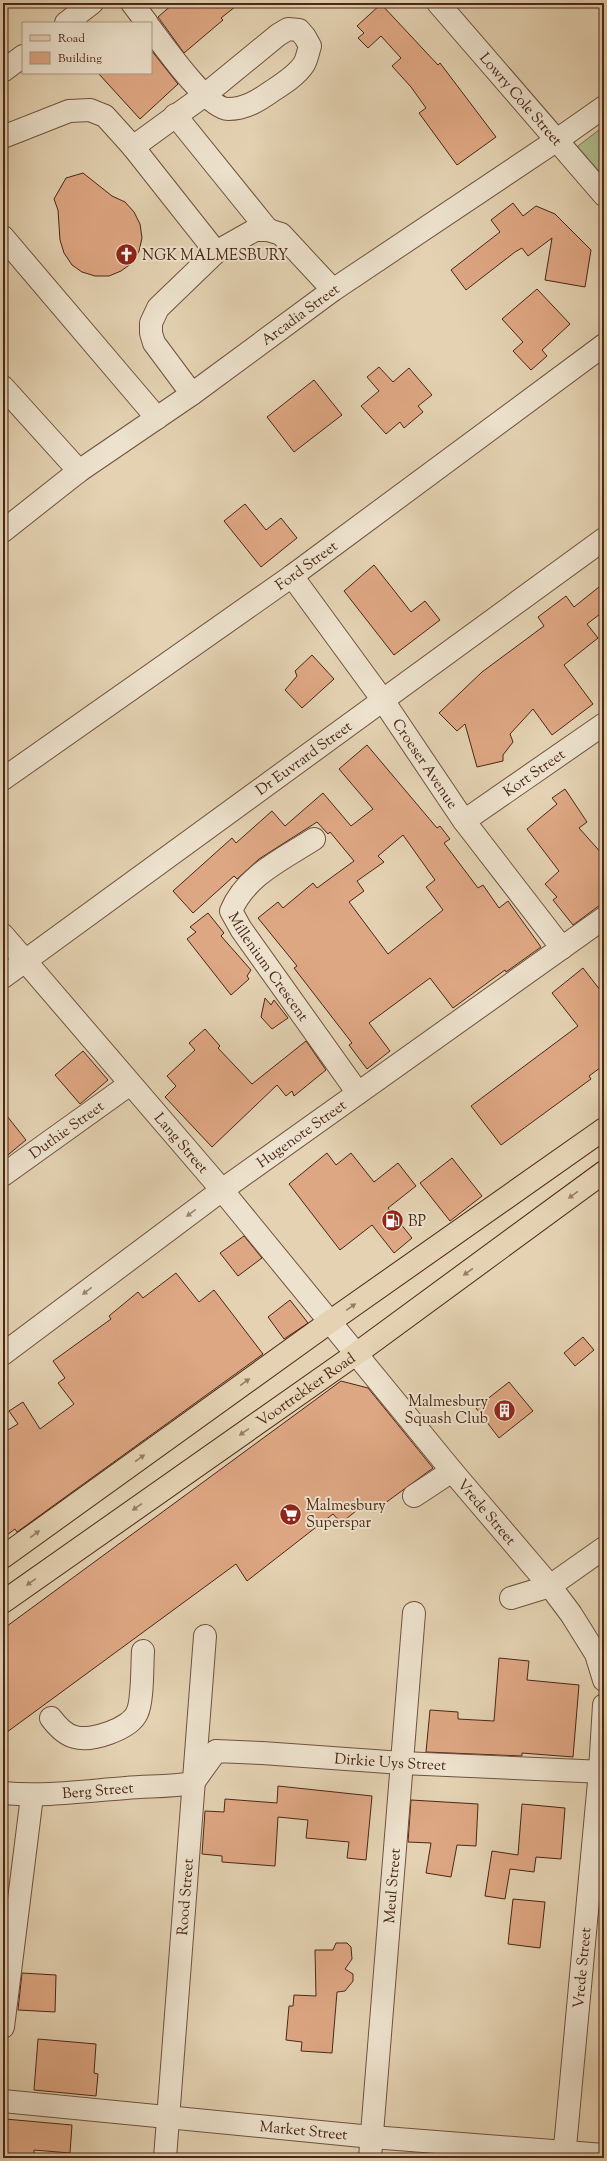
<svg xmlns="http://www.w3.org/2000/svg" width="607" height="2161" viewBox="0 0 607 2161" font-family="'Sorts Mill Goudy',serif">
	<style>
		.green { fill: #b0bd8f; stroke: #7d7253 }
		.building { fill: #dea783; stroke: #4a2717; fill-rule: evenodd }
		.lines { fill: none; stroke-linecap: round; stroke-linejoin: round }
		.minor-casing { stroke: #70523e; stroke-width: 24 }
		.major-casing { stroke: #4a2717; stroke-width: 24 }
		.minor { stroke: #ede2cd; stroke-width: 22 }
		.major { stroke: #e4d2b2; stroke-width: 22 }
		.oneway { fill: #977c64 }
		.oneway2 { fill: #9c8472 }
		.labels { text-anchor: middle; stroke-width: 4; stroke-linejoin: round; paint-order: stroke }
		.street-label { font-size: 15px; fill: #4a2717; stroke: #ede2cd }
		.poi-label { font-size: 15px; fill: #4a2717; stroke: #ede2cd; text-anchor: start }
	</style>
	<rect width="100%" height="100%" fill="#e4d2b2"/>
	<filter id="stains"><feTurbulence type="fractalNoise" baseFrequency=".005" numOctaves="4"/><feColorMatrix values="0 0 0 0 .2 0 0 0 0 .09 0 0 0 0 .02 0 0 0 .5 -.17"/></filter>
	<radialGradient id="worn" r=".72"><stop offset=".6" stop-color="#630" stop-opacity="0"/><stop offset="1" stop-color="#630" stop-opacity=".3"/></radialGradient>
	<!-- green -->
	<polygon class="green" points="604,126 604,193 569,153"/>
	<!-- building -->
	<g class="building">
		<polygon points="174,3 240,3 221,18 223,20 184,53 158,17"/>
		<polygon points="381,4 438,65 440,63 496,137 457,165 419,113 426,108 411,87 392,66 401,58 381,36 368,48 358,38 364,33 357,26"/>
		<polygon points="151,50 178,84 140,119 98,73 151,73"/>
		<polygon points="83,173 112,196 125,202 134,212 140,224 142,238 139,251 132,263 121,271 109,276 95,276 82,272 72,265 64,253 60,240 58,210 54,199 66,178"/>
		<polygon points="513,203 523,216 536,206 555,214 591,250 585,287 545,280 552,238 528,256 522,248 515,252 466,290 451,270 500,232 491,220"/>
		<polygon points="537,289 570,324 542,350 547,356 531,370 513,351 523,342 502,319"/>
		<polygon points="379,367 393,382 409,368 432,395 418,406 423,412 404,428 400,422 386,434 361,406 379,391 367,377"/>
		<polygon points="314,380 342,415 294,452 267,417"/>
		<polygon points="245,504 266,530 281,518 297,538 261,567 224,521"/>
		<polygon points="374,565 411,612 425,601 440,620 394,655 344,591"/>
		<polygon points="604,583 604,611 587,624 598,638 564,665 593,704 552,735 533,709 510,734 513,742 503,755 503,761 477,767 465,724 457,731 439,713 482,672 544,626 538,617 566,596 574,607"/>
		<polygon points="312,655 334,679 302,708 285,690 297,676 295,671"/>
		<path d="M367,745L437,828L440,826L450,839L444,843L478,888L483,885L499,908L508,901L541,947L506,972L505,970L453,1008L430,978L369,1023L390,1051L367,1069L349,1045L352,1043L294,968L297,966L258,918L278,902L283,908L313,883L317,888L354,861L330,832L328,834L317,822L259,859L237,879L234,876L193,913L173,891L232,838L236,843L272,811L285,826L323,793L351,826L373,809L339,769ZM403,835L435,880L426,887L443,910L388,954L349,902L364,891L357,881L384,862L378,856Z"/>
		<polygon points="565,789 587,822 579,828 604,856 604,902 573,925 553,900 557,897 545,884 559,871 527,829 557,804 552,798"/>
		<polygon points="208,913 224,933 221,936 251,970 247,976 249,979 231,995 187,939 196,932 190,927"/>
		<polygon points="583,968 604,995 604,1065 589,1076 591,1079 501,1145 471,1106 578,1026 552,993"/>
		<polygon points="265,998 271,1005 274,1000 288,1018 272,1029 261,1017"/>
		<polygon points="205,1029 220,1046 218,1048 252,1084 306,1041 326,1070 294,1096 292,1091 286,1096 277,1085 212,1147 165,1097 176,1086 167,1076 195,1050 189,1043"/>
		<polygon points="83,1051 108,1080 80,1104 55,1075"/>
		<polygon points="3,1111 26,1140 3,1159"/>
		<polygon points="327,1153 336,1165 351,1153 374,1182 398,1163 416,1186 388,1208 412,1238 394,1253 372,1225 340,1250 289,1184"/>
		<polygon points="452,1158 482,1196 450,1221 420,1183"/>
		<polygon points="244,1236 262,1258 238,1276 220,1253"/>
		<polygon points="176,1273 199,1302 214,1290 263,1354 17,1532 15,1529 3,1538 3,1433 18,1424 9,1411 23,1402 40,1429 74,1404 58,1383 65,1378 53,1361 111,1319 109,1316 138,1292 143,1298"/>
		<polygon points="290,1300 308,1323 284,1339 268,1317"/>
		<polygon points="583,1337 594,1350 575,1366 564,1353"/>
		<polygon points="341,1381 368,1388 433,1468 373,1512 366,1503 341,1523 333,1514 247,1581 236,1564 3,1735 3,1629"/>
		<polygon points="509,1382 533,1411 499,1438 476,1408"/>
		<polygon points="499,1658 529,1661 527,1680 579,1685 573,1757 522,1753 522,1756 426,1752 430,1710 458,1712 458,1719 494,1721"/>
		<polygon points="278,1786 372,1796 366,1860 347,1858 349,1842 306,1838 308,1820 278,1817 275,1866 222,1862 222,1856 202,1854 205,1811 224,1812 225,1799 277,1803"/>
		<polygon points="411,1800 478,1804 476,1846 457,1845 451,1877 426,1873 431,1843 408,1842"/>
		<polygon points="522,1804 565,1808 561,1859 536,1857 534,1872 510,1869 505,1899 485,1896 492,1851 518,1855"/>
		<polygon points="513,1899 545,1902 540,1948 508,1944"/>
		<polygon points="336,1943 347,1943 351,1947 352,1959 345,1969 353,1974 353,1981 345,1991 337,1992 332,2053 301,2051 302,2042 286,2040 289,2006 293,2006 294,1995 316,1996 315,1950 333,1950"/>
		<polygon points="22,1973 56,1975 55,2012 18,2010"/>
		<polygon points="38,2039 96,2044 94,2073 98,2074 96,2096 34,2090"/>
		<polygon points="5,2119 72,2125 70,2153 34,2150 34,2158 3,2158"/>
	</g>
	<g class="lines">
		<defs>
			<g id="minor">
				<polyline points="132,3 147,23"/>
				<path id="s1" d="M438,3L604,195"/>
				<polyline points="66,23 92,3"/>
				<polyline points="3,71 23,56"/>
				<polyline points="175,115 268,230"/>
				<polyline points="3,137 69,111 90,110 105,116 133,147 216,252"/>
				<path d="M133,147L206,94L278,35L288,29L299,30L305,37L310,46C308,52 307,59 304,64C297,75 283,84 272,91C258,101 245,109 228,109C208,109 163,45 151,29"/>
				<polyline points="3,237 157,418"/>
				<polyline points="3,387 79,471"/>
				<polyline points="192,394 154,343 151,333 151,323 158,308 216,252 255,230 268,230 281,234 333,290"/>
				<path id="s2" d="M3,531L79,471L192,394L333,290L557,140L604,107"/>
				<path id="s3" d="M292,576L382,699L464,821L562,948"/>
				<path id="s4" d="M3,779L292,576L604,345"/>
				<path id="s5" d="M464,821L604,724"/>
				<path id="s6" d="M314,839C283,859 245,876 231,911L241,929L358,1093"/>
				<path id="s7" d="M3,935L222,1190L452,1471L550,1586L571,1614L596,1654L604,1680"/>
				<path id="s8" d="M3,977L604,539"/>
				<path id="s9" d="M3,1175L130,1084"/>
				<path id="s10" d="M3,1354L222,1190L604,918"/>
				<polyline points="414,1496 452,1471"/>
				<polyline points="511,1598 550,1586 604,1548"/>
				<path d="M51,1718C57,1726 65,1735 75,1737C91,1742 130,1729 137,1713C143,1701 142,1665 143,1651"/>
				<path id="s11" d="M193,1783L216,1751L262,1753L402,1763L604,1772"/>
				<path id="s12" d="M3,1793C44,1797 85,1791 126,1788C149,1786 171,1787 193,1783"/>
				<polyline points="3,2027 32,1796"/>
				<path id="s13" d="M3,2101L372,2137L604,2155"/>
				<path id="s14" d="M165,2158L205,1636"/>
				<path id="s15" d="M370,2158L414,1613"/>
				<path id="s16" d="M564,2158L600,1771L604,1705"/>
			</g>
			<g id="major">
				<polyline points="3,1557 331,1321 604,1129"/>
				<path id="s17" d="M3,1602L356,1354L604,1172"/>
			</g>
		</defs>
		<!-- minor casing -->
		<use href="#minor" class="minor-casing"/>
		<!-- major casing -->
		<use href="#major" class="major-casing"/>
		<!-- minor -->
		<use href="#minor" class="minor"/>
		<!-- major -->
		<use href="#major" class="major"/>
	</g>
	<!-- one-way arrows -->
	<defs><path id="oneway-solid" d="M-6-.8H1V-3.2L6.5 0L1 3.2V.8H-6Z"/></defs>
	<g class="oneway">
		<use href="#oneway-solid" transform="translate(573 1195) rotate(144)"/>
		<use href="#oneway-solid" transform="translate(468 1272) rotate(144)"/>
		<use href="#oneway-solid" transform="translate(351 1307) rotate(-35)"/>
		<use href="#oneway-solid" transform="translate(245 1382) rotate(-36)"/>
		<use href="#oneway-solid" transform="translate(244 1432) rotate(145)"/>
		<use href="#oneway-solid" transform="translate(140 1458) rotate(-36)"/>
		<use href="#oneway-solid" transform="translate(137 1507) rotate(145)"/>
		<use href="#oneway-solid" transform="translate(35 1534) rotate(-36)"/>
		<use href="#oneway-solid" transform="translate(31 1582) rotate(145)"/>
	</g>
	<g class="oneway2">
		<use href="#oneway-solid" transform="translate(191 1213) rotate(143)"/>
		<use href="#oneway-solid" transform="translate(87 1291) rotate(143)"/>
	</g>
	<!-- icons -->
	<defs>
		<symbol id="church-disc" viewBox="-11 -11 22 22"><circle r="9.5" fill="#8f2418" stroke="#ede2cd"/><path d="M-1.2-6h2.4v3.5h3.3v2.4h-3.3V6h-2.4V-.1h-3.3v-2.4h3.3Z" fill="#fff"/></symbol>
		<symbol id="fuel-disc" viewBox="-11 -11 22 22"><circle r="9.5" fill="#8f2418" stroke="#ede2cd"/><path d="M-5.5-6h7V0h2V4h1.3V-2.5L3-4.5l.8-.8L6-3V5H2.5V1h-1V6h-7ZM-4.2-4.7v3.2H.2V-4.7Z" fill="#fff"/></symbol>
		<symbol id="building-disc" viewBox="-11 -11 22 22"><circle r="9.5" fill="#8f2418" stroke="#ede2cd"/><path d="M-4-6H4V6H1V3H-1V6H-4ZM-2.5-4.3h1.7v1.8h-1.7ZM.8-4.3h1.7v1.8H.8ZM-2.5-1h1.7V.8h-1.7ZM.8-1h1.7V.8H.8Z" fill="#fff"/></symbol>
		<symbol id="supermarket-disc" viewBox="-11 -11 22 22"><circle r="9.5" fill="#8f2418" stroke="#ede2cd"/><path d="M-6-5.5h2.5l.6 2H6L4.5 2H-2.5L-4.4-4H-6ZM-1.5 3.2a1.3 1.3 0 1 0 .1 0ZM3 3.2a1.3 1.3 0 1 0 .1 0Z" fill="#fff"/></symbol>
	</defs>
	<g fill-rule="evenodd">
		<use href="#church-disc" x="114" y="242" width="25" height="25"/>
		<use href="#fuel-disc" x="380" y="1208" width="25" height="25"/>
		<use href="#building-disc" x="492" y="1398" width="25" height="25"/>
		<use href="#supermarket-disc" x="278" y="1502" width="25" height="25"/>
	</g>
	<g class="labels">
		<!-- street labels -->
		<g class="street-label">
			<text dy="5" stroke="none"><textPath href="#s1" startOffset="127">Lowry Cole Street</textPath></text>
			<text dy="5" stroke="none"><textPath href="#s2" startOffset="368">Arcadia Street</textPath></text>
			<text dy="5" stroke="none"><textPath href="#s4" startOffset="371">Ford Street</textPath></text>
			<text dy="5" stroke="none"><textPath href="#s8" startOffset="372">Dr Euvrard Street</textPath></text>
			<text dy="5" stroke="none"><textPath href="#s3" startOffset="230">Croeser Avenue</textPath></text>
			<text dy="5" stroke="none"><textPath href="#s5" startOffset="85">Kort Street</textPath></text>
			<text dy="5" stroke="none"><textPath href="#s6" startOffset="179">Millenium Crescent</textPath></text>
			<text dy="5" stroke="none"><textPath href="#s9" startOffset="78">Duthie Street</textPath></text>
			<text dy="5" stroke="none"><textPath href="#s10" startOffset="371">Hugenote Street</textPath></text>
			<text dy="5" stroke="none"><textPath href="#s7" startOffset="274">Lang Street</textPath></text>
			<text dy="5" stroke="none"><textPath href="#s17" startOffset="370">Voortrekker Road</textPath></text>
			<text dy="5" stroke="none"><textPath href="#s7" startOffset="753">Vrede Street</textPath></text>
			<text dy="5" stroke="none"><textPath href="#s11" startOffset="214">Dirkie Uys Street</textPath></text>
			<text dy="5" stroke="none"><textPath href="#s12" startOffset="95">Berg Street</textPath></text>
			<text dy="5" stroke="none"><textPath href="#s15" startOffset="273">Meul Street</textPath></text>
			<text dy="5" stroke="none"><textPath href="#s14" startOffset="262">Rood Street</textPath></text>
			<text dy="5" stroke="none"><textPath href="#s16" startOffset="191">Vrede Street</textPath></text>
			<text dy="5" stroke="none"><textPath href="#s13" startOffset="302">Market Street</textPath></text>
		</g>
		<!-- poi labels -->
		<g class="poi-label">
			<text x="142" y="260">NGK MALMESBURY</text>
			<text x="408" y="1226">BP</text>
			<text x="488" y="1406" text-anchor="end">Malmesbury<tspan x="488" dy="17">Squash Club</tspan></text>
			<text x="306" y="1510">Malmesbury<tspan x="306" dy="17">Superspar</tspan></text>
		</g>
	</g>
	<!-- margin -->
	<rect width="607" height="2161" fill="none" stroke="#e4d2b2" stroke-width="16"/>
	<rect x="4" y="4" width="599" height="2153" fill="none" stroke="#4a2717" stroke-width="2"/>
	<rect x="8" y="8" width="591" height="2145" fill="none" stroke="#4a2717"/>
	<!-- legend -->
	<rect x="22" y="22" width="130" height="52" fill="#ede2cd" stroke="#ac9784"/>
	<rect x="30" y="35" width="20" height="6" fill="#e4d2b2" stroke="#ac9784"/>
	<text x="58" y="42" font-size="12" fill="#4a2717">Road</text>
	<rect x="30" y="52" width="20" height="12" fill="#dea783" stroke="#ac9784"/>
	<text x="58" y="62" font-size="12" fill="#4a2717">Building</text>
	<rect width="100%" height="100%" filter="url(#stains)"/>
	<rect width="100%" height="100%" fill="url(#worn)"/>
</svg>
